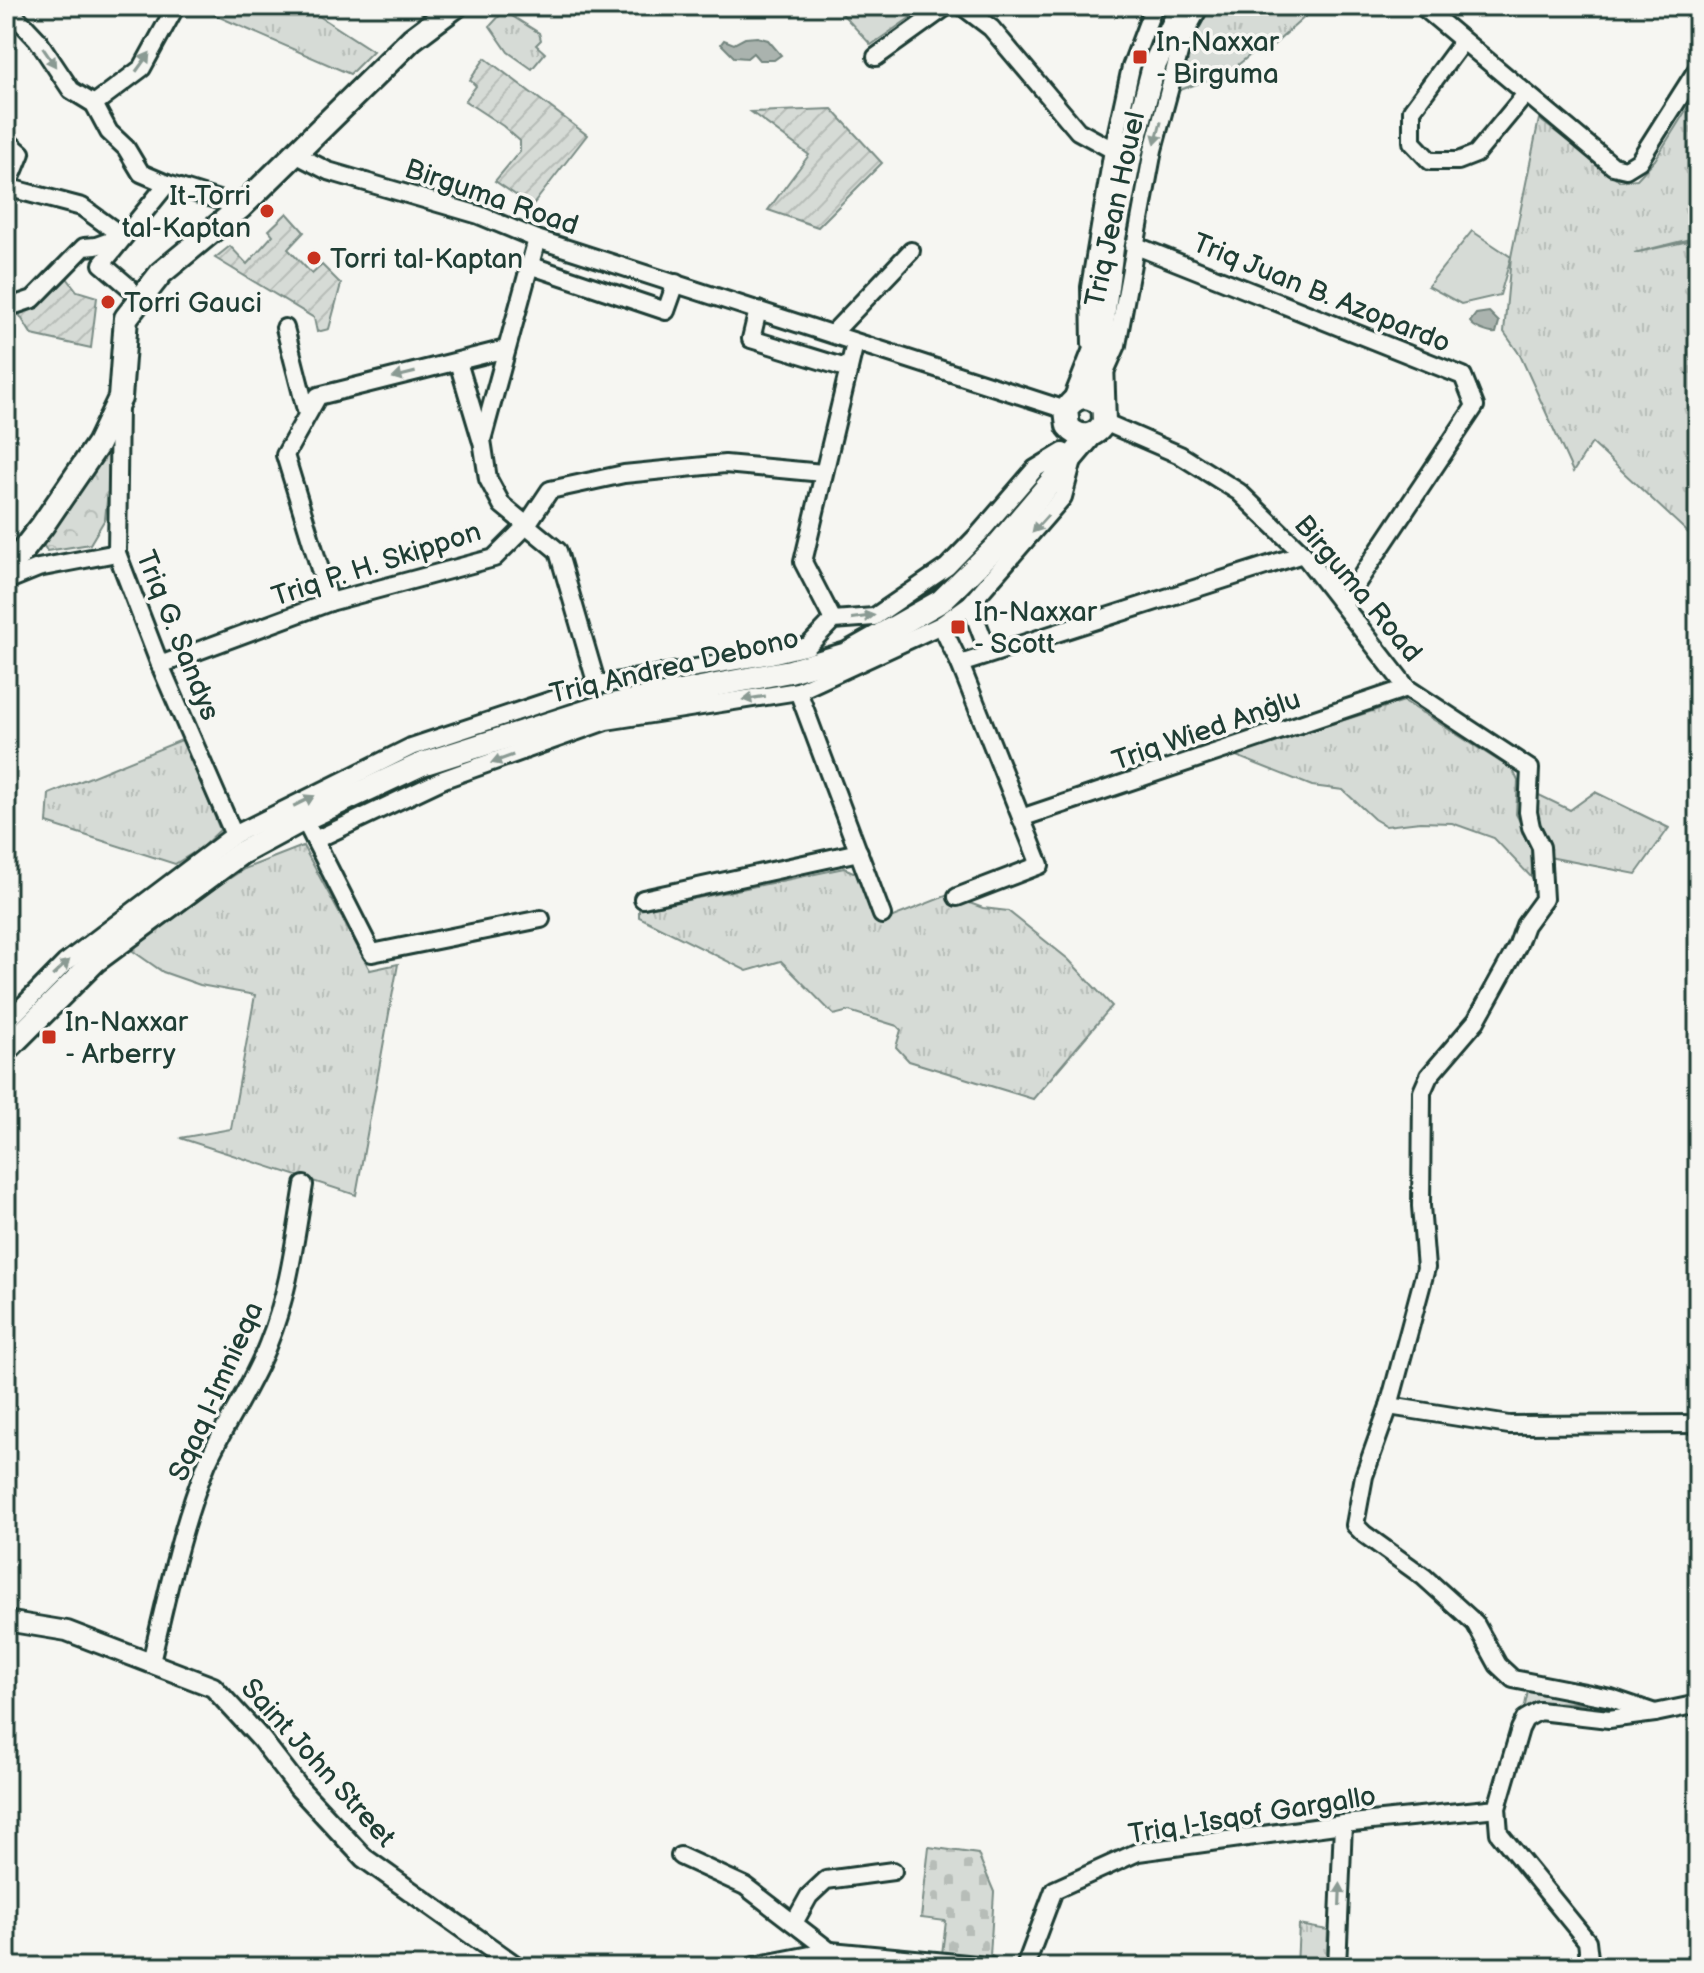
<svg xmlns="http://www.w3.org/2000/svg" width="1704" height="1973" viewBox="0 0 1704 1973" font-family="'Balsamiq Sans',sans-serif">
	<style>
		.grass { fill: url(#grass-tufts); stroke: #7a8c85; stroke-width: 2 }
		.cemetery { fill: url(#cemetery-stones); stroke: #7a8c85; stroke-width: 2 }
		.park { fill: url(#park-crowns); stroke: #7a8c85; stroke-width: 2 }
		.garden { fill: url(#garden-furrows); stroke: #7a8c85; stroke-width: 2 }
		.pitch { fill: #d6dbd6; stroke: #7a8c85; stroke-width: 2 }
		.water { fill: #aab3ae; stroke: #72847d; stroke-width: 2 }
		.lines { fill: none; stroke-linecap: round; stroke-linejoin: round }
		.minor-casing { stroke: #1f3d34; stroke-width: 22 }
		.tertiary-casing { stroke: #1f3d34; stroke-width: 24 }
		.secondary-casing { stroke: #1f3d34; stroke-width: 28 }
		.minor { stroke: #f6f6f2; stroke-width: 16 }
		.tertiary { stroke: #f6f6f2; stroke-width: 18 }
		.secondary { stroke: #f6f6f2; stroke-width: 22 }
		.oneway { fill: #8a9a93 }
		.poi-dot { fill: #c8321e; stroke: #f6f6f2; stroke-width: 3 }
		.labels { text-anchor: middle; stroke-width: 7; stroke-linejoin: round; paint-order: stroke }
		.poi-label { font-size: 28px; fill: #1f3d34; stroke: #f6f6f2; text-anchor: start }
		.street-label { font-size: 28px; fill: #1f3d34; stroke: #f6f6f2 }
	</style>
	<defs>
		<pattern id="grass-tufts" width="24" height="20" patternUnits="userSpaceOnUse" patternTransform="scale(2)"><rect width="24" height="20" fill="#d6dbd6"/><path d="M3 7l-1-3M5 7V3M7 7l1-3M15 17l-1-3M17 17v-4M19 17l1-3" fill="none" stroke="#b7bdb8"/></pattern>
		<pattern id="cemetery-stones" width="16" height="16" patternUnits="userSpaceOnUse" patternTransform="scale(2)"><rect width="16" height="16" fill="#d6dbd6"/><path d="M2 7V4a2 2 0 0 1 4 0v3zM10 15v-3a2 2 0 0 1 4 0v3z" fill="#b7bdb8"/></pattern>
		<pattern id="park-crowns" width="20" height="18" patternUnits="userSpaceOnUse" patternTransform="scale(2)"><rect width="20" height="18" fill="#d6dbd6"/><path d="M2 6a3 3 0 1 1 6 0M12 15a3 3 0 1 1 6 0" fill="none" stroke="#b7bdb8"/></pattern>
		<pattern id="garden-furrows" width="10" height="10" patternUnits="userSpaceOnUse" patternTransform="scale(2)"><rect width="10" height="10" fill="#d6dbd6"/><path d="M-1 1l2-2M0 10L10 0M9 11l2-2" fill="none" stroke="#b7bdb8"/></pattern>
	</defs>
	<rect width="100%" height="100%" fill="#f6f6f2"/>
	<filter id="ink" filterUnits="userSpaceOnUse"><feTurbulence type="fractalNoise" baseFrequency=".0125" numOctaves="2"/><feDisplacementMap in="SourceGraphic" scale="16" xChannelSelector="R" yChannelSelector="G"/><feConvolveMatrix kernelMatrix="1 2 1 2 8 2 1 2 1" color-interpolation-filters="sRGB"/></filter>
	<g filter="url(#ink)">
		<!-- grass -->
		<g class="grass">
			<polygon points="194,6 311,6 316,14 373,51 350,74"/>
			<polygon points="835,6 927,6 871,45"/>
			<polygon points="1211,6 1317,6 1270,48 1265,43 1229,72 1175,92 1196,34"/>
			<polygon points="504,11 539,33 541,40 536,45 545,53 532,69 508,52 490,26"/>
			<polygon points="1698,91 1698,237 1634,253 1698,239 1698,542 1592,443 1573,472 1520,355 1504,332 1511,257 1539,119 1620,181 1637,179 1655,160"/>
			<polygon points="1404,701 1513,770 1518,781 1516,814 1531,843 1532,878 1494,838 1452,823 1420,822 1386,826 1374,819 1343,790 1312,786 1234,755"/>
			<polygon points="184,739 220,830 201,848 175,864 47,823 49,794"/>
			<polygon points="1595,792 1669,828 1636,874 1549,857 1534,827 1535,793 1570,810"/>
			<polygon points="303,846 370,970 398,964 356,1195 180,1138 231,1129 255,995 200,985 163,972 130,949 181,910 244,869"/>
			<polygon points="844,868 858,874 874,915 888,919 948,895 983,908 1008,911 1068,959 1112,1006 1033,1099 909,1061 896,1047 901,1030 897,1026 849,1011 834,1015 781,961 747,971 639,917 639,910"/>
			<path d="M1528,1691L1608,1702L1610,1707C1583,1704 1549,1697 1524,1710Z"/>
			<polygon points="1299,1925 1328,1930 1326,1967 1297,1967"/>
		</g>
		<!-- cemetery -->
		<polygon class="cemetery" points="929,1847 978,1854 994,1892 990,1956 942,1954 946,1921 921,1918"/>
		<!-- park -->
		<polygon class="park" points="112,454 105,519 90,544 47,551 42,543 101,457"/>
		<!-- garden -->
		<g class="garden">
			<polygon points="485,58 587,135 532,206 495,181 520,151 520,141 503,126 465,101 476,86 470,80"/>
			<polygon points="832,109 882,163 818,227 768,210 809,155 751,112"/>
			<polygon points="287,213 304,232 288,249 312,274 322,265 341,284 329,329 317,332 314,318 215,258 230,246 247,264 273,235 269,230"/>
			<polygon points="64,274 77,291 97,297 91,348 32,335 17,311"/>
		</g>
		<!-- pitch -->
		<polygon class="pitch" points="1472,231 1511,257 1500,295 1461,304 1428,286"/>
		<!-- water -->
		<g class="water">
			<polygon points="757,37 768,40 781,55 774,60 759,60 753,53 747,58 734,57 721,44 724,40 734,44 745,38"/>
			<path d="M1489,312L1499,322L1496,333C1489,334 1474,328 1470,322L1476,314Z"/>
		</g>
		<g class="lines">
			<defs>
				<g id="minor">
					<polyline points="6,6 37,39 71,90 94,104 109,132 126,148 141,173 167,184"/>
					<polyline points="962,6 991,28 1078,131 1113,150"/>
					<polyline points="1422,6 1613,166 1626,169 1639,161 1698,68"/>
					<polyline points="1463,41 1412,110 1412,142 1430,161 1458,161 1476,154 1525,95"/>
					<polyline points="876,57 947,6"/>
					<polyline points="94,104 142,68 176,6"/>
					<polyline points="6,140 21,153 6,190"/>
					<polyline points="295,154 328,171 479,215 537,239 1066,410"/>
					<polyline points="6,187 82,207 122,236"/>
					<polyline points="537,239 482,440 488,479 502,505 558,551 597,685"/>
					<polyline points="1134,245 1463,376 1475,406 1343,604"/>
					<polyline points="529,265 666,311 676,283"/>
					<polyline points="129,287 102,264 167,184 241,207"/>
					<polyline points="6,308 33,299 84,247 96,246 121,237"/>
					<polyline points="758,310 751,339 849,369"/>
					<polyline points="285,328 307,414"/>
					<polyline points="832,334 911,251"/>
					<polyline points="1091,344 1090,287 1113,150 1131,67 1154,6"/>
					<polyline points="458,362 481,439"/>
					<polyline points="1104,374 1117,345 1153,150 1184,35 1200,6"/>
					<polyline points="119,404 117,553 160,665 234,835"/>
					<polyline points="1104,422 1180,455 1239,492 1303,554 1407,688 1530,769 1528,812 1531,827 1541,847 1544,899 1525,925 1517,947 1476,1021 1429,1076 1422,1092 1421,1206 1426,1268 1389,1406 1364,1476 1355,1525 1364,1534 1424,1577 1475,1623 1498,1665 1513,1679 1611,1698 1655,1713"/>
					<polyline points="6,581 38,568 117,553"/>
					<polyline points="330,602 285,455 318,396 506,349"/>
					<polyline points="970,604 989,654"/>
					<polyline points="833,620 803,562 855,343"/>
					<polyline points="941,625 960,664 1040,865 957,897"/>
					<polyline points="960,664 1303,554"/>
					<polyline points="160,665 330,602 494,558 526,526 550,490 624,474 725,464 823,473"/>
					<polyline points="798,691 882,915"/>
					<polyline points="1021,818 1407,688"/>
					<polyline points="304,819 372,953 541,919"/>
					<polyline points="315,840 444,779 606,721 798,691 941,625 970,604 1063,497 1073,460"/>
					<polyline points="643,899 859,852"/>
					<polyline points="6,1023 65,963 234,835 411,747 597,685 771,655 808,646 833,620 874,617 947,567 979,534 1035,469 1063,452"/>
					<polyline points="1389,1406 1509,1425 1698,1424"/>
					<path d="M151,1662C167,1596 181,1526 207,1463C225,1423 252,1386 268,1344C289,1293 295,1239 304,1185"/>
					<polyline points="680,1856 745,1886 831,1952"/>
					<polyline points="794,1923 809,1896 826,1880 893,1871"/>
					<polyline points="1025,1967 1054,1890 1138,1852 1343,1824 1497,1808"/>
					<polyline points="1337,1967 1343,1824"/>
					<polyline points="1590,1967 1587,1941 1499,1833 1497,1808 1520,1729 1525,1719 1539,1711 1609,1719 1655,1713 1698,1704"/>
				</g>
				<g id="tertiary">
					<polyline points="6,1621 67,1631 213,1687 261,1739 299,1788 364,1858 517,1967"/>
					<polyline points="754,1967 831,1952 988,1967"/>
				</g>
				<g id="secondary">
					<polyline points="1075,400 1098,342"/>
					<path d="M1103,408C1092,393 1075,394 1066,410L1068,426C1079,440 1096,438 1104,422L1101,333L1112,248L1131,152L1154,66L1182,6"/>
					<polyline points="6,572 42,526 98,444 120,398 126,318 161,273 241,207 412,39 456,6"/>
					<polyline points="6,1050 95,961 241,853 304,819 422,764 601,707 790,671 847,654 941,601 997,546 1090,436"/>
				</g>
			</defs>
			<!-- minor casing -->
			<use href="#minor" class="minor-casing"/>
			<!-- tertiary casing -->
			<use href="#tertiary" class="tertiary-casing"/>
			<!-- secondary casing -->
			<use href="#secondary" class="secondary-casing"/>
			<!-- minor -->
			<use href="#minor" class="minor"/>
			<!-- tertiary -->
			<use href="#tertiary" class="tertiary"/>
			<!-- secondary -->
			<use href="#secondary" class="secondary"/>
		</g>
		<!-- one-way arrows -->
		<defs><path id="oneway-solid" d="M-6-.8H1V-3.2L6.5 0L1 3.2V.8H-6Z" transform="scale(2)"/></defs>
		<g class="oneway">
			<use href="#oneway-solid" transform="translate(49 57) rotate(56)"/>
			<use href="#oneway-solid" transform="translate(143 62) rotate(-54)"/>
			<use href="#oneway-solid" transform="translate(1158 133) rotate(105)"/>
			<use href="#oneway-solid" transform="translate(404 375) rotate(166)"/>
			<use href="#oneway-solid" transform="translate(1040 524) rotate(132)"/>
			<use href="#oneway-solid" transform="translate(863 617) rotate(-8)"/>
			<use href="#oneway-solid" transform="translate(754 698) rotate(171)"/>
			<use href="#oneway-solid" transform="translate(502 759) rotate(160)"/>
			<use href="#oneway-solid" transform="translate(304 801) rotate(-26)"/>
			<use href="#oneway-solid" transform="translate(61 968) rotate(-43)"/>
			<use href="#oneway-solid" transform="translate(1340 1895) rotate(-88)"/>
		</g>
	</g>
	<!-- markers -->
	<g class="poi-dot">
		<rect x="1132" y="49" width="16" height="16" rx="4"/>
		<circle cx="267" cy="211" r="8"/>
		<circle cx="314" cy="258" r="8"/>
		<circle cx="108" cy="302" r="8"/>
		<rect x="950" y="619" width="16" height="16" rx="4"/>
		<rect x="41" y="1029" width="16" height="16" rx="4"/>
	</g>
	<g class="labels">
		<!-- poi labels -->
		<g class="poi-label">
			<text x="1156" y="51">In-Naxxar<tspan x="1156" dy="32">- Birguma</tspan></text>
			<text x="251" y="205" text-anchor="end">It-Torri<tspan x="251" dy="32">tal-Kaptan</tspan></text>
			<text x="330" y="268">Torri tal-Kaptan</text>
			<text x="124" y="312">Torri Gauci</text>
			<text x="974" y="621">In-Naxxar<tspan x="974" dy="32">- Scott</tspan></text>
			<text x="65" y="1031">In-Naxxar<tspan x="65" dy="32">- Arberry</tspan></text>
		</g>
		<!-- street labels -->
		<g class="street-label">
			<text transform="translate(492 196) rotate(19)" y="10">Birguma Road</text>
			<text transform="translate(1114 209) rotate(-78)" y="10">Triq Jean Houel</text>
			<text transform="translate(1322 292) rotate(22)" y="10">Triq Juan B. Azopardo</text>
			<text transform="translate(376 563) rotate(-18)" y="10">Triq P. H. Skippon</text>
			<text transform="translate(1359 588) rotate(50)" y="10">Birguma Road</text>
			<text transform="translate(179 635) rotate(68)" y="10">Triq G. Sandys</text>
			<text transform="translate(674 665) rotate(-13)" y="10">Triq Andrea Debono</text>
			<text transform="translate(1206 729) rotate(-19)" y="10">Triq Wied Anġlu</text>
			<text transform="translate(215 1391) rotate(-66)" y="10">Sqaq l-Imnieqa</text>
			<text transform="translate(319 1762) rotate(48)" y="10">Saint John Street</text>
			<text transform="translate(1252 1814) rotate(-9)" y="10">Triq l-Isqof Gargallo</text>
		</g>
	</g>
	<!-- margin -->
	<rect width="1704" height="1973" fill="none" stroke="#f6f6f2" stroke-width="32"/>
	<rect x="16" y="16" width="1672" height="1941" fill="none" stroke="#1f3d34" stroke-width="3" filter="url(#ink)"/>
</svg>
